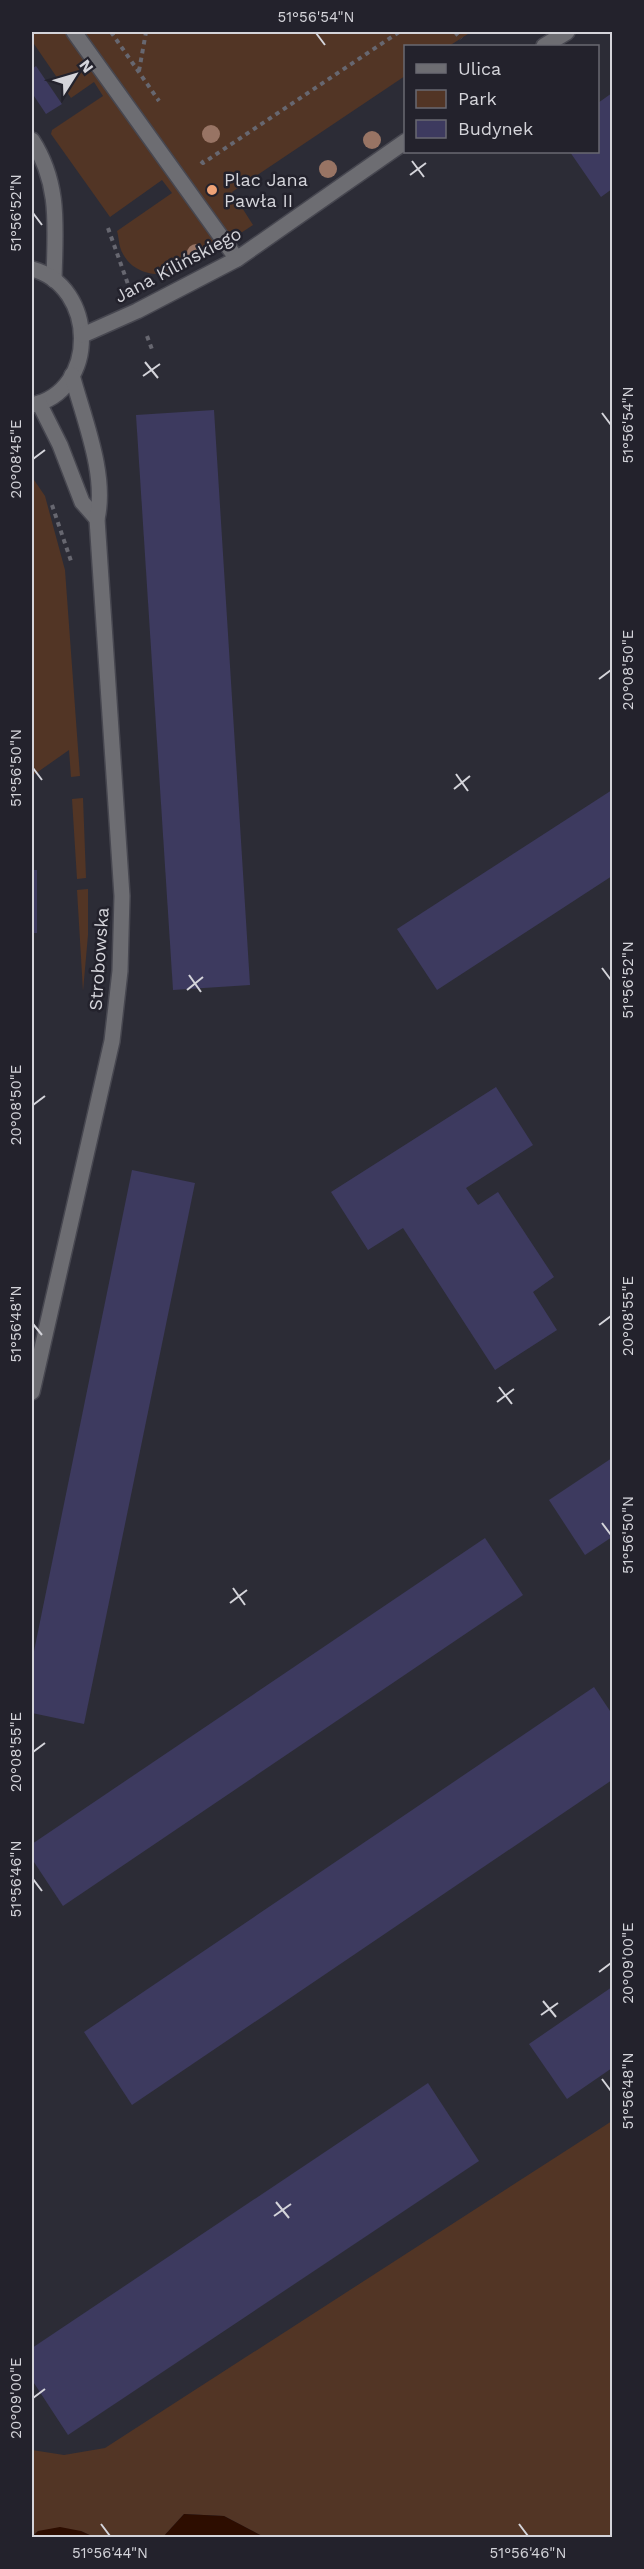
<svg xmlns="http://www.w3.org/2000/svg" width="644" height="2569" viewBox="0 0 644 2569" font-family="'Work Sans',sans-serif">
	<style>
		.green { fill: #523525 }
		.water { fill: #2d0d00 }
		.building { fill: #3d3a5f }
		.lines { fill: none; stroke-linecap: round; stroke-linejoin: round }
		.minor-casing { stroke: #474750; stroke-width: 18 }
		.path { stroke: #676770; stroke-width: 4; stroke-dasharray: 4.5 4.5; stroke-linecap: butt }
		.minor { stroke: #6d6d72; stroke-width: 15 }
		.tree { fill: #987464 }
		.ticks { fill: none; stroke: #d4d4da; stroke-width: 2 }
		.poi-dot { fill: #efa377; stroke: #23222c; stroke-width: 2 }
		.labels { text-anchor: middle; stroke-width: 5; stroke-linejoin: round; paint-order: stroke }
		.poi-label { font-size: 18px; fill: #d4d4da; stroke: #23222c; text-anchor: start }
		.street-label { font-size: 18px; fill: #d4d4da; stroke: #23222c }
		.neatline { fill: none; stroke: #d4d4da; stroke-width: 2 }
		.ticks-label { font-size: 15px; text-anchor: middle; fill: #d4d4da }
	</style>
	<rect width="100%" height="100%" fill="#2c2c36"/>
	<!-- green -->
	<g class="green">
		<path d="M32,32H471L449,46H406L405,76L232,192L253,225L186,269C166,278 135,277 123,254C119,248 119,238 117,231L172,193L162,180L110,217L51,134L52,130L103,96L94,82L71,98L32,41Z"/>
		<polygon points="32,477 45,496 65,570 80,776 71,777 69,750 32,776"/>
		<polygon points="83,798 86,878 77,879 72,799"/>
		<polygon points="88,889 88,935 83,991 77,890"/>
		<polygon points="612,2121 612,2537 264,2537 224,2516 184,2514 163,2537 94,2537 81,2531 38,2531 32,2536 32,2450 64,2455 105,2448"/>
	</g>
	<!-- water -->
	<g class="water">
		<polygon points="184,2514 224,2516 264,2537 163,2537"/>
		<polygon points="60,2527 81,2531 94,2537 32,2537 38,2531"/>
	</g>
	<!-- building -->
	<g class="building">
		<polygon points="36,66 62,104 46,114 32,93 32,69"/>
		<polygon points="612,93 612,189 601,197 570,152 598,152 598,103"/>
		<polygon points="214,410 250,985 173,990 136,415"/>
		<polygon points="612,790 612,876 437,990 397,929"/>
		<rect x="32" y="870" width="5" height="63"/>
		<polygon points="496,1087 533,1145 466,1188 478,1205 498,1192 554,1277 533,1292 557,1330 495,1370 403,1228 368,1250 331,1192"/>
		<polygon points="132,1170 195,1183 84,1724 32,1713 32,1661"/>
		<polygon points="612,1458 612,1537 585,1555 549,1500"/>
		<polygon points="485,1538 523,1595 63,1906 32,1859 32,1844"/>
		<polygon points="594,1687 612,1714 612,1780 132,2105 84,2032"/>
		<polygon points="612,1987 612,2068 567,2099 529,2044"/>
		<polygon points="428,2083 479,2161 68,2435 32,2380 32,2348"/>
	</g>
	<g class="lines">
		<defs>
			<g id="minor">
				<polyline points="74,32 237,259"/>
				<polyline points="544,46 567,32"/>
				<path d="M32,140C61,185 55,229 54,280"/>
				<path d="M32,269C97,286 99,391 32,405"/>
				<polyline points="83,335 137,311 237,259 406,141"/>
				<polyline points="39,403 60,445 82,502 97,519"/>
				<path d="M32,1392L112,1041L120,971L122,896L97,519C107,474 84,420 72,375"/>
			</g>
		</defs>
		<!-- minor casing -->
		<use href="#minor" class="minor-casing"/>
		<!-- path -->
		<g class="path">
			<polyline points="111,32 159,101"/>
			<polyline points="455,32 461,39"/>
			<polyline points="139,71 146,32"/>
			<polyline points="201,161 203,163 399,32"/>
			<polyline points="108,228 129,287"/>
			<polyline points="147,336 153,352"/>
			<polyline points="52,505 71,561"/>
		</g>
		<!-- minor -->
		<use href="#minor" class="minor"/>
	</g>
	<!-- trees -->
	<g class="tree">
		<circle cx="211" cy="134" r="9"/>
		<circle cx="372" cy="140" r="9"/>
		<circle cx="328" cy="169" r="9"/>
		<circle cx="196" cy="253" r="9"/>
	</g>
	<!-- ticks -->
	<path class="ticks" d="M316,33L325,45M412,161L424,177M410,175L426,163M33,213L42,225M145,362L158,378M143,376L160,364M602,413L611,425M33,459L45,450M599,679L611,670M33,768L42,780M456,774L468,791M454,789L470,776M602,968L611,980M189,975L201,992M187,990L203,977M33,1105L45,1096M33,1324L42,1335M599,1325L611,1316M499,1387L512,1404M497,1402L514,1389M602,1523L611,1535M233,1588L245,1605M230,1603L247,1590M33,1752L45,1743M33,1879L42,1891M599,1972L611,1963M543,2001L556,2017M541,2015L558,2003M602,2079L611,2091M276,2202L289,2218M274,2216L291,2204M33,2398L45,2389M101,2524L110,2536M519,2524L528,2536"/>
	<!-- markers -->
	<circle class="poi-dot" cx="212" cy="190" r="6"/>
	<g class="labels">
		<!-- poi labels -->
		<g class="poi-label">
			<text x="224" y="186">Plac Jana<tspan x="224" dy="21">Pawła II</tspan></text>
		</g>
		<!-- street labels -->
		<g class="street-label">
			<text transform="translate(178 265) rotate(-28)" y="6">Jana Kilińskiego</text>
			<text transform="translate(99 959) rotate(-86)" y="6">Strobowska</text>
		</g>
	</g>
	<!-- border -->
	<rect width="644" height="2569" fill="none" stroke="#23222c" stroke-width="66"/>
	<!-- legend -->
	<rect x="404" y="45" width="195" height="108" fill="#23222c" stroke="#6a6972" stroke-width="1.5"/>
	<rect x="416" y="64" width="30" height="9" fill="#6d6d72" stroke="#6a6972" stroke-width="1.5"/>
	<text x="458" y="75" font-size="18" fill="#d4d4da">Ulica</text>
	<rect x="416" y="90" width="30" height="18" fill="#523525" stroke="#6a6972" stroke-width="1.5"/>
	<text x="458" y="105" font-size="18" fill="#d4d4da">Park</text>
	<rect x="416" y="120" width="30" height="18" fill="#3d3a5f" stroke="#6a6972" stroke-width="1.5"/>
	<text x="458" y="135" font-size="18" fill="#d4d4da">Budynek</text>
	<!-- north arrow -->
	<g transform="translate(75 75) rotate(53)" stroke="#23222c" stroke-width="4.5" paint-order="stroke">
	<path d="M0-4.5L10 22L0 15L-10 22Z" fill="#d4d4da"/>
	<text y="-9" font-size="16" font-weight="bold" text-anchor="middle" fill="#d4d4da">N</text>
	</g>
	<rect x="33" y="33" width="578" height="2503" class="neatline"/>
	<g class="ticks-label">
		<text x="316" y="22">51°56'54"N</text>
		<text transform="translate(16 213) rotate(-90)" y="5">51°56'52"N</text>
		<text transform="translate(628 425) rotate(-90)" y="5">51°56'54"N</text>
		<text transform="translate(16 459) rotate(-90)" y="5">20°08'45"E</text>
		<text transform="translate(628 670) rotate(-90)" y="5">20°08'50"E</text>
		<text transform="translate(16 768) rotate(-90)" y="5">51°56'50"N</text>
		<text transform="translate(628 980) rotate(-90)" y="5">51°56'52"N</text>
		<text transform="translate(16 1105) rotate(-90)" y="5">20°08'50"E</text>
		<text transform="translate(628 1316) rotate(-90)" y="5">20°08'55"E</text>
		<text transform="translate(16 1324) rotate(-90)" y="5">51°56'48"N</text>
		<text transform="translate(628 1535) rotate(-90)" y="5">51°56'50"N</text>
		<text transform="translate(16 1752) rotate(-90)" y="5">20°08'55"E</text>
		<text transform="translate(16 1879) rotate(-90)" y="5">51°56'46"N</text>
		<text transform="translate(628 1963) rotate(-90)" y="5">20°09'00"E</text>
		<text transform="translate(628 2091) rotate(-90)" y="5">51°56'48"N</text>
		<text transform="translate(16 2398) rotate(-90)" y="5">20°09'00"E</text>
		<text x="110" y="2558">51°56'44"N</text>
		<text x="528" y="2558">51°56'46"N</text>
	</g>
</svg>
